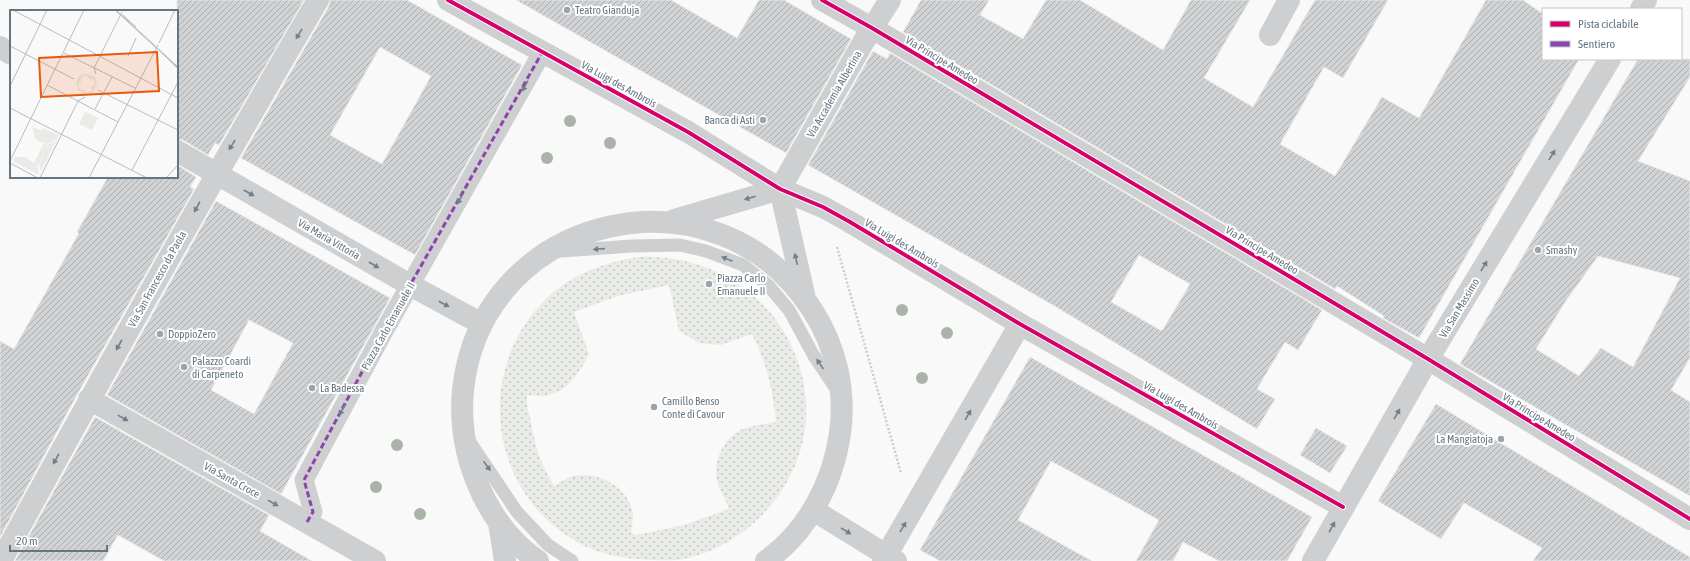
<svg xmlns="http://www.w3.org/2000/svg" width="1690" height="561" viewBox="0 0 1690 561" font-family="'Asap Condensed',sans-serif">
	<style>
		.grass { fill: url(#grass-dots); fill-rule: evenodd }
		.building { fill: url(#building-hatch); stroke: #e8e8e8; fill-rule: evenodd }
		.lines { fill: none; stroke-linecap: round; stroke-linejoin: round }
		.path { stroke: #cbcccd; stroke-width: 2.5; stroke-dasharray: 2 2; stroke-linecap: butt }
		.service { stroke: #cecfd0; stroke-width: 13 }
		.pedestrian { stroke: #cecfd0; stroke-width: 19 }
		.minor { stroke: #cecfd0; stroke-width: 22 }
		.tertiary { stroke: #cecfd0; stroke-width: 22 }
		.quiet { stroke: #8e44ad; stroke-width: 3; stroke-dasharray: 6 3; stroke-linecap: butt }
		.cycleway-casing { stroke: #fff; stroke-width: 6 }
		.cycleway { stroke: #d6006c; stroke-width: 4 }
		.tree { fill: #a9b3a7 }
		.oneway { fill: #707f8b }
		.poi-dot { fill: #99a4ac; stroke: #fff; stroke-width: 1.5 }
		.labels { text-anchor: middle; stroke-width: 4; stroke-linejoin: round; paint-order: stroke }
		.poi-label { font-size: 11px; fill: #657683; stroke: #fff; text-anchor: start }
		.street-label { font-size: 11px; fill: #657683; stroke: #fff }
		.inset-road { fill: none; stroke: #b5bdc3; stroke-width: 1 }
		.view { fill: #e8590c; fill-opacity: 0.15; stroke: #e8590c; stroke-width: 2 }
		.inset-edge { fill: none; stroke: #657683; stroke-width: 2 }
	</style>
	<defs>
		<pattern id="grass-dots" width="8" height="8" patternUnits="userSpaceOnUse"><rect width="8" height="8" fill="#e8ebe6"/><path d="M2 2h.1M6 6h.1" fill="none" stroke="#c0c3c0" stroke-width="1.8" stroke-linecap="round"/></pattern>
		<pattern id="building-hatch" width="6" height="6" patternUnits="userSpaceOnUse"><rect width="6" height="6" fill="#d0d2d3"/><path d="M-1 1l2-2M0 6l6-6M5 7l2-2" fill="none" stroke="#acafb1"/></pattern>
	</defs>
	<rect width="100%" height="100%" fill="#f9f9f9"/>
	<!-- grass -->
	<path class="grass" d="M639,257C784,251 863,417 758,519C736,540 707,556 677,560C644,561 608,559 579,543C490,495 473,372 544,301C570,275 604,262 639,257ZM669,285L679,331L699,343L721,345L752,334C766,362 773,390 776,422C765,424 754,425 743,429C724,437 713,460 717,480C719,490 726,499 729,509L684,525L636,535L631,532C632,525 634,517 632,510C627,486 597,471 573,476C566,478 560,483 554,486C540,461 536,450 531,422C529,413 526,404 527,395C531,395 535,396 540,396C565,396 579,374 589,354L574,312L618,296Z"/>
	<!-- building -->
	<g class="building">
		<polygon points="177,0 304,0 219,145 215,143 208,155 183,140 177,139"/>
		<path d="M330,0H407L522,65L415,255L241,158L329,6ZM380,47L431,76L382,164L330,135Z"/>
		<polygon points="516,0 671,0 737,38 759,0 784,0 851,39 786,153"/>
		<polygon points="921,0 989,0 980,15 1023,39 1046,0 1080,0 1163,50 1191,0 1250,0 1204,78 1253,107 1315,0 1388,0 1343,78 1324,67 1280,144 1335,176 1382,97 1419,118 1486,0 1523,0 1543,14 1543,59 1579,59 1419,338 1383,318 1384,316 1337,286 1335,289 903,32"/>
		<path d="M873,51L887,59L890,53L1322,310L1298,350L1285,342L1257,389L1275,399L1257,429L1058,308L808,165ZM1139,255L1190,284L1162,331L1111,302Z"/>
		<path d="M1638,59H1690V77L1638,161L1690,181V358L1671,390L1690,402V496L1460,364ZM1598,256L1680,278L1633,367L1601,348L1579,376L1536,349L1565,302Z"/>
		<polygon points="177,165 196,177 190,187 194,189 78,393 0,537 0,341 14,349 79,233 77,232 108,177 177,177"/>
		<path d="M216,201L390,298L281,494L107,395ZM249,320L293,343L254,414L211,390Z"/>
		<polygon points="1030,357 1312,517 1287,561 1219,561 1183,542 1173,561 1136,561 1159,520 1051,461 1018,520 1092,561 940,561 920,550"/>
		<polygon points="1436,404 1690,557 1690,561 1533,561 1542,548 1464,503 1441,539 1378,501"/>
		<polygon points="95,417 269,515 260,531 312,561 164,561 118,535 103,561 15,561"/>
		<polygon points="1316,428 1347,446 1330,473 1300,455"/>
	</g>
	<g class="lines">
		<!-- path -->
		<polyline class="path" points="837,247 901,473"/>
		<!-- service -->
		<g class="service">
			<polyline points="562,251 632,246 680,245 706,251 743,265 768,285 789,310 814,356 837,390"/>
			<polyline points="470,442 517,512 548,545 572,561"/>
		</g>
		<!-- pedestrian -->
		<polyline class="pedestrian" points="307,522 313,512 304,480 384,331 543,51"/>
		<!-- minor -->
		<g class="minor">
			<polyline points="448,0 688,132 780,189 823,207 850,222 1020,324 1343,507"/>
			<polyline points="822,0 872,28 1428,359 1690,519"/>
			<polyline points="1641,9 1646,0"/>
			<polyline points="1270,35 1289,0"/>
			<polyline points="0,47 11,54"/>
			<polyline points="177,151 410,285 482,324"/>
			<polyline points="89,399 375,561"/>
			<polyline points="813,510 896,561"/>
			<path d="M1,561C104,372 209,185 318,0"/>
			<polyline points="883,561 1020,324"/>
			<polyline points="1313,561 1428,359 1610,59"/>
		</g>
		<!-- tertiary -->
		<g class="tertiary">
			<polyline points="780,189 804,294"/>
			<polyline points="674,220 780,189 864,41 890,0"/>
			<polyline points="499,523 505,561"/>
			<path d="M538,561C485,524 457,454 463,390C482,212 717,159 813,311C836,347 846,391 840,433C833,483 808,531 766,561"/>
		</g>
		<!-- quiet -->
		<polyline class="quiet" points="307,522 313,512 304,480 384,331 543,51"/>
		<defs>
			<g id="cycleway">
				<polyline points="448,0 688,132 780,189 823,207 850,222 1020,324 1343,507"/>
				<polyline points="822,0 872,28 1428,359 1690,519"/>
			</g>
		</defs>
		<!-- cycleway casing -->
		<use href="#cycleway" class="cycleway-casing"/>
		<!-- cycleway -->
		<use href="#cycleway" class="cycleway"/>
	</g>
	<!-- trees -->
	<g class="tree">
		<circle cx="570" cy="121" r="6"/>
		<circle cx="610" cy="143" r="6"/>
		<circle cx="547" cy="158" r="6"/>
		<circle cx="902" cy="310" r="6"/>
		<circle cx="947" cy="333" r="6"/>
		<circle cx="922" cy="378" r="6"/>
		<circle cx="397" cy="445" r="6"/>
		<circle cx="376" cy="487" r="6"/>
		<circle cx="420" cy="514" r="6"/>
	</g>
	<!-- one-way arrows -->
	<defs><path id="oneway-solid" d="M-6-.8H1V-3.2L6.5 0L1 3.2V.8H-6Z"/></defs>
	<g class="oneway">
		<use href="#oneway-solid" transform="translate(299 34) rotate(121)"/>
		<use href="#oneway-solid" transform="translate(525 86) rotate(119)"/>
		<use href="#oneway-solid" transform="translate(232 145) rotate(121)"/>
		<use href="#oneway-solid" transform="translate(1552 155) rotate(-59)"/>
		<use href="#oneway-solid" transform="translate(249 193) rotate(30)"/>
		<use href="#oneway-solid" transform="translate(750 198) rotate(164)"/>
		<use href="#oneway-solid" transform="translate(460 199) rotate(120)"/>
		<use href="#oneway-solid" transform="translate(197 207) rotate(119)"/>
		<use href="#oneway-solid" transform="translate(599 249) rotate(176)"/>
		<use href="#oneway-solid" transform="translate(727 259) rotate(-158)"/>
		<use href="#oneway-solid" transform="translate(796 259) rotate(-103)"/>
		<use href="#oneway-solid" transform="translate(374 265) rotate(30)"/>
		<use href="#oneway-solid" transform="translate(1484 266) rotate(-59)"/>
		<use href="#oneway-solid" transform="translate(444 304) rotate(28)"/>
		<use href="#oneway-solid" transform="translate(119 345) rotate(119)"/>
		<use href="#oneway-solid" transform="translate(820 364) rotate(-124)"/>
		<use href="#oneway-solid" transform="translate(342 410) rotate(118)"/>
		<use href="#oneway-solid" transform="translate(1397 414) rotate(-60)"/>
		<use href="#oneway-solid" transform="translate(968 415) rotate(-60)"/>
		<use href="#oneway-solid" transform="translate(123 418) rotate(29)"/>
		<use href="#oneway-solid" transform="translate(56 459) rotate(119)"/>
		<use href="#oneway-solid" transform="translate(487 466) rotate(55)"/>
		<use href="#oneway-solid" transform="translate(273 503) rotate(29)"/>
		<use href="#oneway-solid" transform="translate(903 527) rotate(-59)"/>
		<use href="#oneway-solid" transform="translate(1332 527) rotate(-61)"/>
		<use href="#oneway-solid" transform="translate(846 531) rotate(32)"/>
	</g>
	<!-- markers -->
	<g class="poi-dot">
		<circle cx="567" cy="10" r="4"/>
		<circle cx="763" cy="120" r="4"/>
		<circle cx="1538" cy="250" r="4"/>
		<circle cx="709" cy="284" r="4"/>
		<circle cx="160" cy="334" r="4"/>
		<circle cx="184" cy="367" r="4"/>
		<circle cx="312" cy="388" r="4"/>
		<circle cx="654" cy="407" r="4"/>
		<circle cx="1501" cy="439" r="4"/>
	</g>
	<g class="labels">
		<!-- poi labels -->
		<g class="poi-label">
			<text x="575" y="14">Teatro Gianduja</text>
			<text x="755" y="124" text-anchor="end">Banca di Asti</text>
			<text x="1546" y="254">Smashy</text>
			<text x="717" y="282">Piazza Carlo<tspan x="717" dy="13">Emanuele II</tspan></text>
			<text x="168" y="338">DoppioZero</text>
			<text x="192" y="365">Palazzo Coardi<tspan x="192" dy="13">di Carpeneto</tspan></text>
			<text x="320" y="392">La Badessa</text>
			<text x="662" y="405">Camillo Benso<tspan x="662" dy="13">Conte di Cavour</tspan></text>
			<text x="1493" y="443" text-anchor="end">La Mangiatoja</text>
		</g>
		<!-- street labels -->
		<g class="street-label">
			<text transform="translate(942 60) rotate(31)" y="4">Via Principe Amedeo</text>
			<text transform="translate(619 84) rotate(29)" y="4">Via Luigi des Ambrois</text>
			<text transform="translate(834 94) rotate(-60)" y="4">Via Accademia Albertina</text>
			<text transform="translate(329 239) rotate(30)" y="4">Via Maria Vittoria</text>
			<text transform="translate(902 243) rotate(31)" y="4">Via Luigi des Ambrois</text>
			<text transform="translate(1262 250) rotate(31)" y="4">Via Principe Amedeo</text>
			<text transform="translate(157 279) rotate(-61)" y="4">Via San Francesco da Paola</text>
			<text transform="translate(1459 308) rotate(-59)" y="4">Via San Massimo</text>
			<text transform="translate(388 326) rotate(-61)" y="4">Piazza Carlo Emanuele II</text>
			<text transform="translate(1181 405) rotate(30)" y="4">Via Luigi des Ambrois</text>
			<text transform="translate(1539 417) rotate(31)" y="4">Via Principe Amedeo</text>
			<text transform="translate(232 480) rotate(29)" y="4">Via Santa Croce</text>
		</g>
	</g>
	<!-- overview -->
	<g transform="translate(10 10)">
		<rect width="168" height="168" fill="#f9f9f9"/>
		<path d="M78,64L85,67L87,75L82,83L75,85L68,80L66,72L70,65ZM77,65L79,69H83L85,74L81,77L82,81L76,83L74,80L70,79L68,74L71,72V67ZM22,117L32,121L33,118L49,125L47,129L37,134L26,130ZM46,131L31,161L29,156L37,135ZM5,147H15L27,155L29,165L3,151Z" fill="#e8ebe6" fill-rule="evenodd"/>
		<path d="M75,102L88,108L82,120L69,114ZM34,133L37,135L28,156L24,153Z" fill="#e8ebe6"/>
		<path class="inset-road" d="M3,0L168,88M105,0L168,58M106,0L168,57M113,5L126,17M149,33L165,0M0,36L64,69M54,43L125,78M118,46L126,28M159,50L168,59M86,64L84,58L112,2M37,75L108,112M0,76L37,0M88,80L168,120M0,98L137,168M85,99L102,67M0,151L74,0M0,153L28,168M122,160L168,72M30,168L68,91L75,87M79,168L148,35M156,168L168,155"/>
		<path class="view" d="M147,42L149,81L31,87L29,48Z"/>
		<rect width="168" height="168" class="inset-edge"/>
	</g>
	<!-- legend -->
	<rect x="1542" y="8" width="140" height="52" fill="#ffffff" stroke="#c1c8cd"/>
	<rect x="1550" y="21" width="20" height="6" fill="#d6006c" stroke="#c1c8cd"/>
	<text x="1578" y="28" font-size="12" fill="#657683">Pista ciclabile</text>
	<rect x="1550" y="41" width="20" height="6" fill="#8e44ad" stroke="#c1c8cd"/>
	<text x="1578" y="48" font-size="12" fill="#657683">Sentiero</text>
	<!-- scale -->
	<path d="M10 545v6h97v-6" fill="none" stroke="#657683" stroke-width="2"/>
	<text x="16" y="545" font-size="12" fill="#657683" stroke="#ffffff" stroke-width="3" paint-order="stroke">20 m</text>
</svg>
